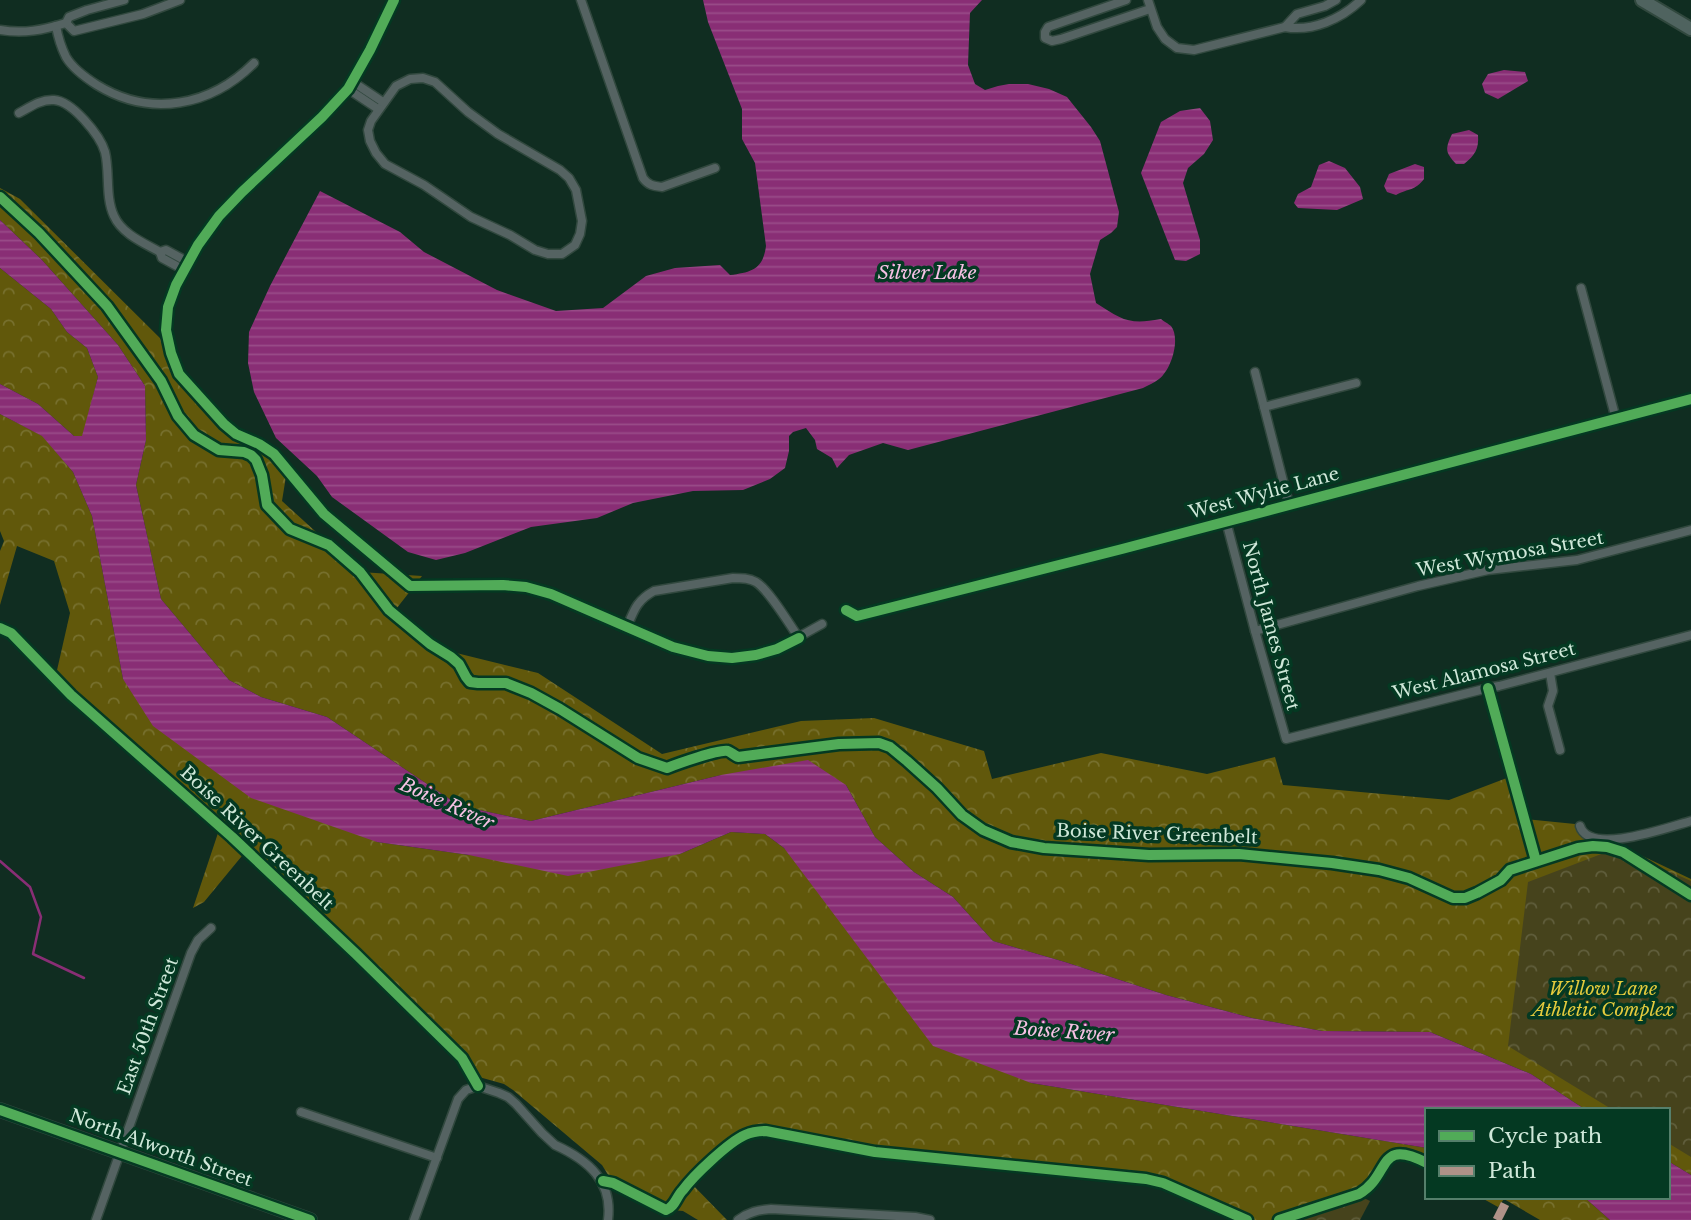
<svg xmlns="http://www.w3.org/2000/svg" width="1691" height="1220" viewBox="0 0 1691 1220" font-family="'Libre Baskerville',serif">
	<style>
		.forest { fill: url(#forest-crowns) }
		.park { fill: url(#park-crowns) }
		.water { fill: url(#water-rules) }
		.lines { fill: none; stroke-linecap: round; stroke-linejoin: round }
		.stream { stroke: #892e75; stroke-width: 2.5 }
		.street-casing { stroke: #31483e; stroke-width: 11 }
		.secondary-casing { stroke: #31483e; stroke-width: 16 }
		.primary-casing { stroke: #31483e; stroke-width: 16 }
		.street { stroke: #556362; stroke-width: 8 }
		.secondary { stroke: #546462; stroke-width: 12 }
		.primary { stroke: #4f635f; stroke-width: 12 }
		.quiet { stroke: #af9288; stroke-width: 9; stroke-dasharray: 18 9; stroke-linecap: butt }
		.cycleway-casing { stroke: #043922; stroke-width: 15 }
		.cycleway { stroke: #51ab58; stroke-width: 10 }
		.labels { text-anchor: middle; stroke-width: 7; stroke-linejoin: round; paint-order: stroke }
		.street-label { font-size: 18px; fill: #cfe8d9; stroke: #043922 }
		.park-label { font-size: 18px; font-style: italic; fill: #e4ca3d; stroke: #043922 }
		.water-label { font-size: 19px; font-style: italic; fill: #f7c1e5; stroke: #043922 }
	</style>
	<defs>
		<pattern id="forest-crowns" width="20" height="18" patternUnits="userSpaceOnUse" patternTransform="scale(1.75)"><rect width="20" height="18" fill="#61580b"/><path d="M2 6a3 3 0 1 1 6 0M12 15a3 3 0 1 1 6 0" fill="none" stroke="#77702e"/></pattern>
		<pattern id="park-crowns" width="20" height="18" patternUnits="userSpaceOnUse" patternTransform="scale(1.75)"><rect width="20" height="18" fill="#46431c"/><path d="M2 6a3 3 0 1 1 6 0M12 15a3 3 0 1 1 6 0" fill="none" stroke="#605e3c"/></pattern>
		<pattern id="water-rules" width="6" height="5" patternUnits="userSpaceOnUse" patternTransform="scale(1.75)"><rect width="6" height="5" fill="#892e75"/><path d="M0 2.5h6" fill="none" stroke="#994c88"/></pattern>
	</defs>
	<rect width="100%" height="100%" fill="#102d21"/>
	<!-- forest -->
	<g class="forest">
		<polygon points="0,188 20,199 170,348 179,374 224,424 259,444 287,470 282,501 360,572 422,576 393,613 436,648 538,673 662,754 801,721 874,718 984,751 992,779 1101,753 1207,774 1275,757 1283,785 1449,800 1512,776 1525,819 1575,824 1691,879 1691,1175 1668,1161 1668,1110 1586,1110 1531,1074 1430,1032 1322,1031 1252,1018 1166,995 1065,962 993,941 953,897 914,872 875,837 846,785 721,775 531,821 460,806 327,717 261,697 229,680 161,599 136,485 146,440 145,386 118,345 42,260 0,220"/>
		<polygon points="0,268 51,309 67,332 87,348 98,377 83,436 74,436 38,404 0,384"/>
		<path d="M0,414L43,436L73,472L92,516L123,679L377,842L469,855L680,854L731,832L765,834L784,848L1031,1083L1427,1148V1163C1376,1137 1392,1175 1359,1194L1279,1220H1247L1163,1183L1146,1179L875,1152L766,1131L751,1132L737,1139L690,1182L727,1220H698L683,1211L662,1209L613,1183L602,1165L513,1090L504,1084L479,1077L462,1058L381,978L246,851L204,902L193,908L218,833L222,828L71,695L55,679L70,613L54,561L17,546L0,605V551L4,541L0,531Z"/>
		<polygon points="1480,1197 1584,1197 1610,1220 1540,1220 1504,1199 1498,1207"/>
	</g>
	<!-- park -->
	<g class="park">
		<polygon points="1617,848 1691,881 1691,1157 1668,1143 1668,1110 1613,1110 1508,1046 1528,882"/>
		<polygon points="1362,1197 1370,1201 1360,1220 1289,1220"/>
	</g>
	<!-- water -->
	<g class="water">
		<path d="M703,0H982L970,13L968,65L975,84L985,90L998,86L1009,84H1028L1049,89L1067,97L1091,127L1100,141L1119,212L1117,227L1111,233L1100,240L1090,274L1096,303C1122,320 1129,325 1161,319C1162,320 1170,325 1171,326C1181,339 1171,370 1159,379C1154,383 1148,385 1143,388L908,450L883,443L849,455L837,468L832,458L817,449L815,440L806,428L793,432L789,436V451L785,468L770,479L743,490L693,491L633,503L597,518L531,527L465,553L436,560L408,552L332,497L317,476L276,438L254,392L248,363L249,332L270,286L320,191L400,232L424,252L497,290L556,311L603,308L646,276L675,268L720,265L730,275C752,272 763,269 766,246L755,163L742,139V109L708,22Z"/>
		<polygon points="1504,70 1525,72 1528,81 1498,99 1485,93 1482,84 1488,74"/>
		<polygon points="1200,108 1210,121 1213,140 1204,154 1188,168 1183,183 1200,240 1200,254 1186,261 1175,260 1141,173 1161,122 1180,111"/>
		<path d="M1469,130L1478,135C1479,149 1475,155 1464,164H1456C1445,152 1445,149 1452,134Z"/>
		<polygon points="1329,161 1345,168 1360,187 1363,199 1337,210 1298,208 1294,203 1298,194 1311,187 1319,165"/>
		<path d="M1415,164L1424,167V179C1415,191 1409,188 1396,195L1387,192L1384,186L1389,174Z"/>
		<polygon points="0,220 42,260 118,345 145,386 146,440 136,485 161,599 229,680 261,697 327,717 460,806 531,821 721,775 808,760 846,785 875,837 914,872 953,897 993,941 1065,962 1166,995 1252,1018 1322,1031 1430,1032 1531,1074 1586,1110 1427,1110 1427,1148 1031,1083 933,1046 784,848 765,834 731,832 680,854 568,876 469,855 377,842 251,798 153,726 123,679 92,516 73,472 42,436 0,414 0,384 38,404 74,436 82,436 98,377 87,348 67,332 51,309 0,268"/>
		<polygon points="1668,1161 1691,1175 1691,1220 1610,1220 1584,1197 1668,1197"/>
	</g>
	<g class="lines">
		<!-- stream -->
		<polyline class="stream" points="0,861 30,887 41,917 33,954 84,978"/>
		<defs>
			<g id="street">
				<polyline points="394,0 370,50 348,89 322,117 242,192 219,216 198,245 176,285 168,307 166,330 171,353 179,374 224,424 236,434 259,444 274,454 324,514 410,586 503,585 526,587 551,594 684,651 720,658 756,655 777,649 822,624"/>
				<path d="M581,0L643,178C648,185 653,186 662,187L715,168"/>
				<polyline points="1126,0 1048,27 1045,32 1045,38 1052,41 1061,39 1150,9"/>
				<polyline points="1148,0 1157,27 1165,39 1177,48 1194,50 1285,27"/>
				<path d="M1336,0L1325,6L1297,14L1285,27C1312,32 1341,19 1361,0"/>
				<polyline points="66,23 74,31 143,14 180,0"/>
				<path d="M56,26C58,37 61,47 66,57C73,69 86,78 97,85C151,118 211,106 254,63"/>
				<path d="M0,30C24,34 43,30 66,23L69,17L87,10L124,0"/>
				<polygon points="423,78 435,82 468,112 498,134 560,170 569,178 576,190 582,221 580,234 575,245 562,254 548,254 535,250 510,235 471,217 424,185 385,164 376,153 370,141 368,130 371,121 396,86 410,79"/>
				<polyline points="353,82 383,102"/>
				<polyline points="348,89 378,109"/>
				<path d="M19,113C30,107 41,99 54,100C72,101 100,135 105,152C110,172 105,197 114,216C122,234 144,243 160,252"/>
				<polyline points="184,270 162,258 160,252 166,250 188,262"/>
				<polyline points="1581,288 1616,419"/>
				<polyline points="1255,372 1289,504"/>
				<polyline points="1264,407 1356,383"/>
				<polyline points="1226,521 1255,631 1286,739 1488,688 1499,686 1691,635"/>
				<polyline points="846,610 857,616 1122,549 1691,399"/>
				<path d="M627,627C634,610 637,600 654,591L733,578C741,578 749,578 756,582C770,591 789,624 799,638"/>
				<polyline points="1255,631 1418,586 1488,570 1577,560 1691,530"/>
				<polyline points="1550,673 1553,691 1548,706 1560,750"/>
				<path d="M1580,826C1589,856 1669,827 1691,821"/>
				<polyline points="301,1112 437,1158"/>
				<polyline points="96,1220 191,953 198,940 211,928"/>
				<path d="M414,1220L458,1099L466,1090L478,1086L499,1093L508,1097L516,1104L542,1133L555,1145C588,1160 613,1181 608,1220"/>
				<path d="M738,1220C749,1212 758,1210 771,1209L915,1217L930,1220"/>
			</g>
			<polyline id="secondary" points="0,1110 310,1220"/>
			<polyline id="primary" points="1642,0 1691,29"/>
		</defs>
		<!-- street casing -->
		<use href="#street" class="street-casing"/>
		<!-- secondary casing -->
		<use href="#secondary" class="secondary-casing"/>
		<!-- primary casing -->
		<use href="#primary" class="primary-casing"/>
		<!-- street -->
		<use href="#street" class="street"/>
		<!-- secondary -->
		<use href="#secondary" class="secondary"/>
		<!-- primary -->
		<use href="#primary" class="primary"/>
		<!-- quiet -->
		<polyline class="quiet" points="1497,1220 1507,1200"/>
		<defs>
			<g id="cycleway">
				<polyline points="394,0 370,50 348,89 322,117 242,192 219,216 198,245 176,285 168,307 166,330 171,353 179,374 224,424 236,434 259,444 274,454 324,514 410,586 503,585 526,587 551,594 673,647 708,656 732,658 756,655 777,649 799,638"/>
				<path d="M0,197L39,233L107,306L161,381L178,416L194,435L219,450L244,452L251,455L256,460L262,475L267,505L290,529L329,545L360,572L389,610L430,644L451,657L459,664L466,677L470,682L478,683H506L531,693L560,709L638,758L667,768C677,764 719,749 728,751C729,751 737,757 738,757L839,744L879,743L890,747L907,761L937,788L962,815L983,830L1011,842L1044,848L1149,855L1239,854L1332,863L1379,870L1409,878L1453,898H1465L1477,893L1501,880L1510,870L1578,848L1593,846L1607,847L1623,852L1691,895"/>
				<polyline points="846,610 857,616 1122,549 1691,399"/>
				<polyline points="0,628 11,633 71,695 232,837 356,954 462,1058 478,1086"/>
				<polyline points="1488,688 1536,861"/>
				<polyline points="0,1110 310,1220"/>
				<path d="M603,1181L613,1183L666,1210C675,1207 676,1197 683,1190C694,1175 729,1142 745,1135C752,1132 759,1131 766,1131L875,1152L1146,1179L1163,1183L1247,1220"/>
				<path d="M1279,1220L1359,1194C1392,1175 1376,1137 1427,1163"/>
			</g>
		</defs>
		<!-- cycleway casing -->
		<use href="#cycleway" class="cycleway-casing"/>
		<!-- cycleway -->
		<use href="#cycleway" class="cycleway"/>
	</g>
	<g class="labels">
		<!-- street labels -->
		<g class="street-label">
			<text transform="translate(1264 493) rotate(-15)" y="6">West Wylie Lane</text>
			<text transform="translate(1510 554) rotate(-10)" y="6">West Wymosa Street</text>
			<text transform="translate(1271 626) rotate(75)" y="6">North James Street</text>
			<text transform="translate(1484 671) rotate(-14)" y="6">West Alamosa Street</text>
			<text transform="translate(1157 834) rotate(2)" y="6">Boise River Greenbelt</text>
			<text transform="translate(257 838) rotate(43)" y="6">Boise River Greenbelt</text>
			<text transform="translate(148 1026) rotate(-70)" y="6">East 50th Street</text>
			<text transform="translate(161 1148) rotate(20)" y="6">North Alworth Street</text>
		</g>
		<!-- park labels -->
		<g class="park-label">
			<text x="1603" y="995">Willow Lane<tspan x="1603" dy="21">Athletic Complex</tspan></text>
		</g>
		<!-- water labels -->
		<g class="water-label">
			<text x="927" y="279">Silver Lake</text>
			<text transform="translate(447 803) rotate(24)" y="7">Boise River</text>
			<text transform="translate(1064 1031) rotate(4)" y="7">Boise River</text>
		</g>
	</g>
	<!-- legend -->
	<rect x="1425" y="1108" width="245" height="91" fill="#043922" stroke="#557f6b" stroke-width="2"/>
	<rect x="1439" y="1131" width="35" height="10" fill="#51ab58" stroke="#557f6b" stroke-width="2"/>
	<text x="1488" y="1143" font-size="21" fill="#cfe8d9">Cycle path</text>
	<rect x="1439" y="1166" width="35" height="10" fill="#af9288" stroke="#557f6b" stroke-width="2"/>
	<text x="1488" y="1178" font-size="21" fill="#cfe8d9">Path</text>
</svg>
